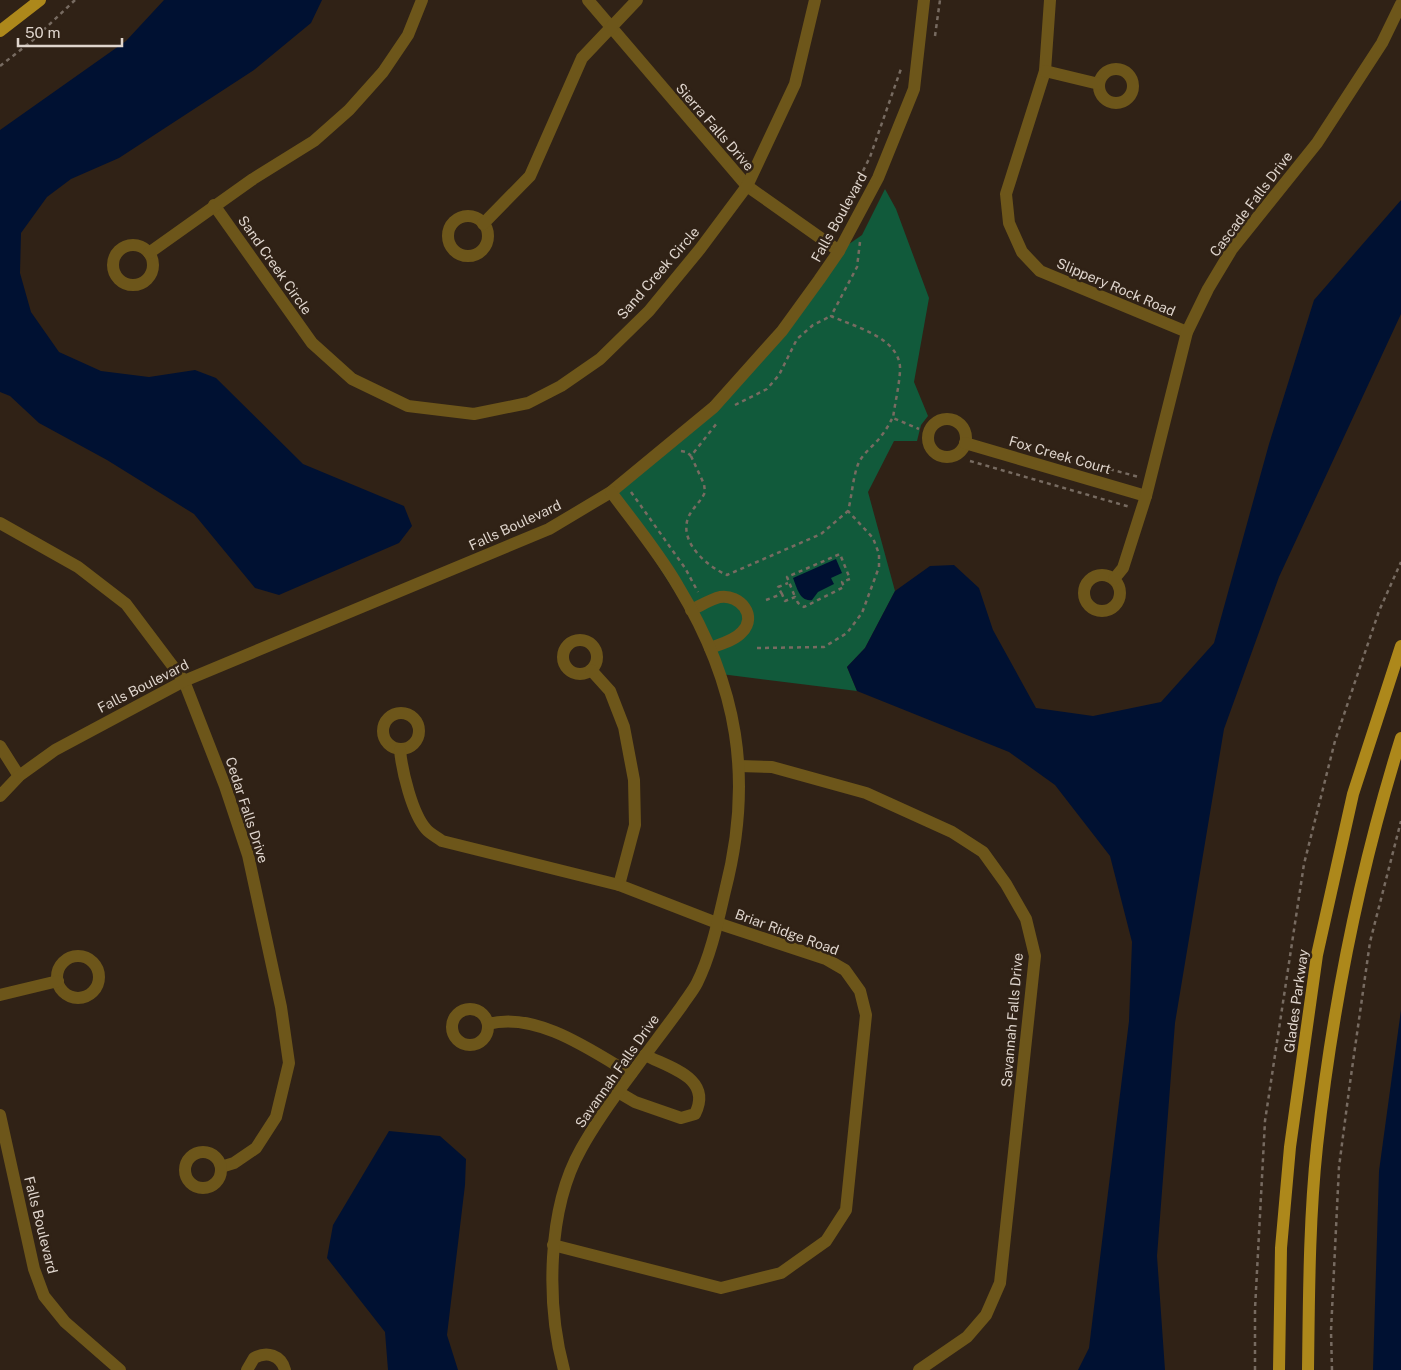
<svg xmlns="http://www.w3.org/2000/svg" width="1401" height="1370" viewBox="0 0 1401 1370" font-family="'Public Sans',sans-serif">
	<style>
		.green { fill: #115a3b }
		.water { fill: #001132 }
		.lines { fill: none; stroke-linecap: round; stroke-linejoin: round }
		.path { stroke: #776b61; stroke-width: 2.5; stroke-dasharray: 4 4; stroke-linecap: butt }
		.minor { stroke: #6d561a; stroke-width: 12 }
		.major { stroke: #ad881b; stroke-width: 12 }
		.labels { text-anchor: middle; stroke-width: 5; stroke-linejoin: round; paint-order: stroke }
		.street-label { font-size: 14px; fill: #dfd5cd; stroke: #302216 }
	</style>
	<rect width="100%" height="100%" fill="#302216"/>
	<!-- green -->
	<polygon class="green" points="885,189 896,209 929,298 914,382 928,416 921,425 917,441 894,441 868,492 895,591 865,648 847,667 857,691 721,674 708,643 611,492 714,407 839,251 862,235"/>
	<!-- water -->
	<g class="water">
		<polygon points="164,0 322,0 311,23 254,70 119,158 71,179 47,197 21,233 20,273 31,312 59,352 101,371 149,377 195,370 216,378 303,464 404,506 412,526 399,543 279,595 255,588 194,514 107,460 39,423 10,396 0,392 0,130 126,41"/>
		<polygon points="1401,200 1401,314 1279,577 1224,729 1175,1023 1157,1256 1165,1370 1078,1370 1089,1348 1129,1021 1132,942 1110,856 1055,785 1009,752 857,691 847,667 865,648 895,591 930,566 954,565 979,588 993,630 1036,708 1093,716 1161,702 1214,643 1269,444 1314,300"/>
		<path d="M836,559L842,573L831,578L834,584L818,592L812,600C800,602 797,588 793,578Z"/>
		<polygon points="1401,1010 1401,1370 1373,1370 1379,1171"/>
		<polygon points="389,1131 440,1136 466,1159 465,1185 447,1335 458,1370 388,1370 385,1332 327,1258 333,1225"/>
	</g>
	<g class="lines">
		<!-- path -->
		<g class="path">
			<polyline points="935,36 940,0"/>
			<polyline points="0,66 32,41 75,0"/>
			<polyline points="838,221 870,157 902,66"/>
			<path d="M860,242L857,267L831,316C855,327 902,338 900,371C899,387 895,403 893,418L919,429"/>
			<polyline points="735,405 767,389 779,375 797,339 813,325 831,316"/>
			<polyline points="681,451 687,452 691,456 717,423"/>
			<path d="M691,456L704,484L705,492C701,502 692,508 688,518C679,543 708,567 727,575L821,534L848,511"/>
			<polyline points="970,461 1130,507"/>
			<polyline points="1079,461 1139,477"/>
			<polyline points="631,492 685,568 698,592"/>
			<polyline points="782,594 778,587 788,583"/>
			<polyline points="766,600 782,594 785,601 795,597 798,603 804,607 844,587 842,582 850,579 840,554 787,577 795,597"/>
			<path d="M757,648L824,647L847,633L862,613L879,567V554L873,538L848,511C852,496 853,475 859,462C865,451 875,445 882,435C886,430 889,424 892,419"/>
			<polyline points="1255,1370 1255,1309 1265,1121 1304,864 1335,741 1379,611 1401,562"/>
			<polyline points="1332,1370 1331,1331 1339,1167 1349,1090 1370,942 1401,821"/>
		</g>
		<!-- minor -->
		<g class="minor">
			<polyline points="588,0 747,186 839,251"/>
			<polyline points="1050,0 1045,71 1006,194 1009,223 1022,252 1040,271 1187,332"/>
			<circle cx="1116" cy="86" r="17"/>
			<polyline points="1045,71 1099,84"/>
			<polyline points="214,205 312,343 352,379 408,406 474,414 528,403 561,386 600,359 649,311 700,249 747,186 795,84 815,0"/>
			<circle cx="468" cy="236" r="20"/>
			<polyline points="483,224 530,176 582,58 637,0"/>
			<circle cx="133" cy="265" r="20"/>
			<polyline points="149,253 253,179 314,141 349,110 383,72 408,35 422,0"/>
			<circle cx="947" cy="438" r="19"/>
			<polyline points="965,443 1146,496"/>
			<polyline points="0,523 78,567 126,604 184,681 225,786 248,855 281,1007 289,1063 276,1117 256,1148 234,1163 221,1167"/>
			<circle cx="1102" cy="593" r="18"/>
			<polyline points="1114,579 1123,568 1146,496 1187,332 1208,289 1232,249 1317,143 1382,43 1401,4"/>
			<path d="M691,610C700,606 711,599 720,597C740,594 758,616 742,632C734,641 720,644 710,648"/>
			<circle cx="580" cy="657" r="17"/>
			<polyline points="591,670 610,691 624,727 634,780 635,825 619,885"/>
			<circle cx="401" cy="731" r="18"/>
			<polyline points="0,746 19,776"/>
			<path d="M400,750C402,771 412,813 426,829C430,834 437,837 442,841L619,885L717,923L826,959L845,970L860,991L866,1015L846,1210L826,1241L781,1273L721,1288L553,1245"/>
			<polyline points="739,766 772,767 866,793 952,832 983,852 1006,884 1026,919 1035,956 1000,1283 986,1315 967,1337 919,1370"/>
			<polyline points="0,796 19,776 55,750 184,681 549,529 611,492 714,407 782,331 819,280 839,251 878,178 914,89 924,0"/>
			<circle cx="78" cy="977" r="21"/>
			<polyline points="0,995 58,981"/>
			<circle cx="470" cy="1027" r="18"/>
			<path d="M488,1024C536,1011 591,1050 631,1074"/>
			<path d="M618,1092L635,1102L681,1118L695,1114C713,1078 670,1068 645,1055"/>
			<polyline points="0,1115 34,1269 44,1296 65,1322 120,1370"/>
			<circle cx="203" cy="1170" r="18"/>
			<path d="M247,1370L254,1358C267,1351 281,1355 285,1370"/>
			<path d="M564,1370C546,1304 547,1209 581,1149C596,1122 614,1097 632,1073C648,1051 665,1029 681,1007C686,999 693,991 697,983C711,955 718,921 725,891C754,779 738,685 678,586C659,553 634,523 611,492"/>
		</g>
		<!-- major -->
		<g class="major">
			<polyline points="0,31 40,0"/>
			<polyline points="1279,1370 1281,1248 1290,1147 1317,955 1353,794 1401,646"/>
			<path d="M1308,1370C1309,1296 1309,1221 1317,1146C1332,1010 1360,869 1401,738"/>
		</g>
	</g>
	<g class="labels">
		<!-- street labels -->
		<g class="street-label">
			<text transform="translate(715 127) rotate(49)" y="5">Sierra Falls Drive</text>
			<text transform="translate(1251 204) rotate(-53)" y="5">Cascade Falls Drive</text>
			<text transform="translate(839 217) rotate(-61)" y="5">Falls Boulevard</text>
			<text transform="translate(275 265) rotate(55)" y="5">Sand Creek Circle</text>
			<text transform="translate(658 273) rotate(-49)" y="5">Sand Creek Circle</text>
			<text transform="translate(1116 287) rotate(23)" y="5">Slippery Rock Road</text>
			<text transform="translate(1060 455) rotate(16)" y="5">Fox Creek Court</text>
			<text transform="translate(515 525) rotate(-25)" y="5">Falls Boulevard</text>
			<text transform="translate(143 686) rotate(-27)" y="5">Falls Boulevard</text>
			<text transform="translate(247 810) rotate(72)" y="5">Cedar Falls Drive</text>
			<text transform="translate(787 932) rotate(20)" y="5">Briar Ridge Road</text>
			<text transform="translate(1296 1001) rotate(-82)" y="5">Glades Parkway</text>
			<text transform="translate(1012 1020) rotate(-85)" y="5">Savannah Falls Drive</text>
			<text transform="translate(617 1071) rotate(-55)" y="5">Savannah Falls Drive</text>
			<text transform="translate(41 1225) rotate(76)" y="5">Falls Boulevard</text>
		</g>
	</g>
	<!-- scale -->
	<path d="M18 38v8h104v-8" fill="none" stroke="#dfd5cd" stroke-width="2.5"/>
	<text x="25" y="38" font-size="15" fill="#dfd5cd" stroke="#302216" stroke-width="4" paint-order="stroke">50 m</text>
</svg>
